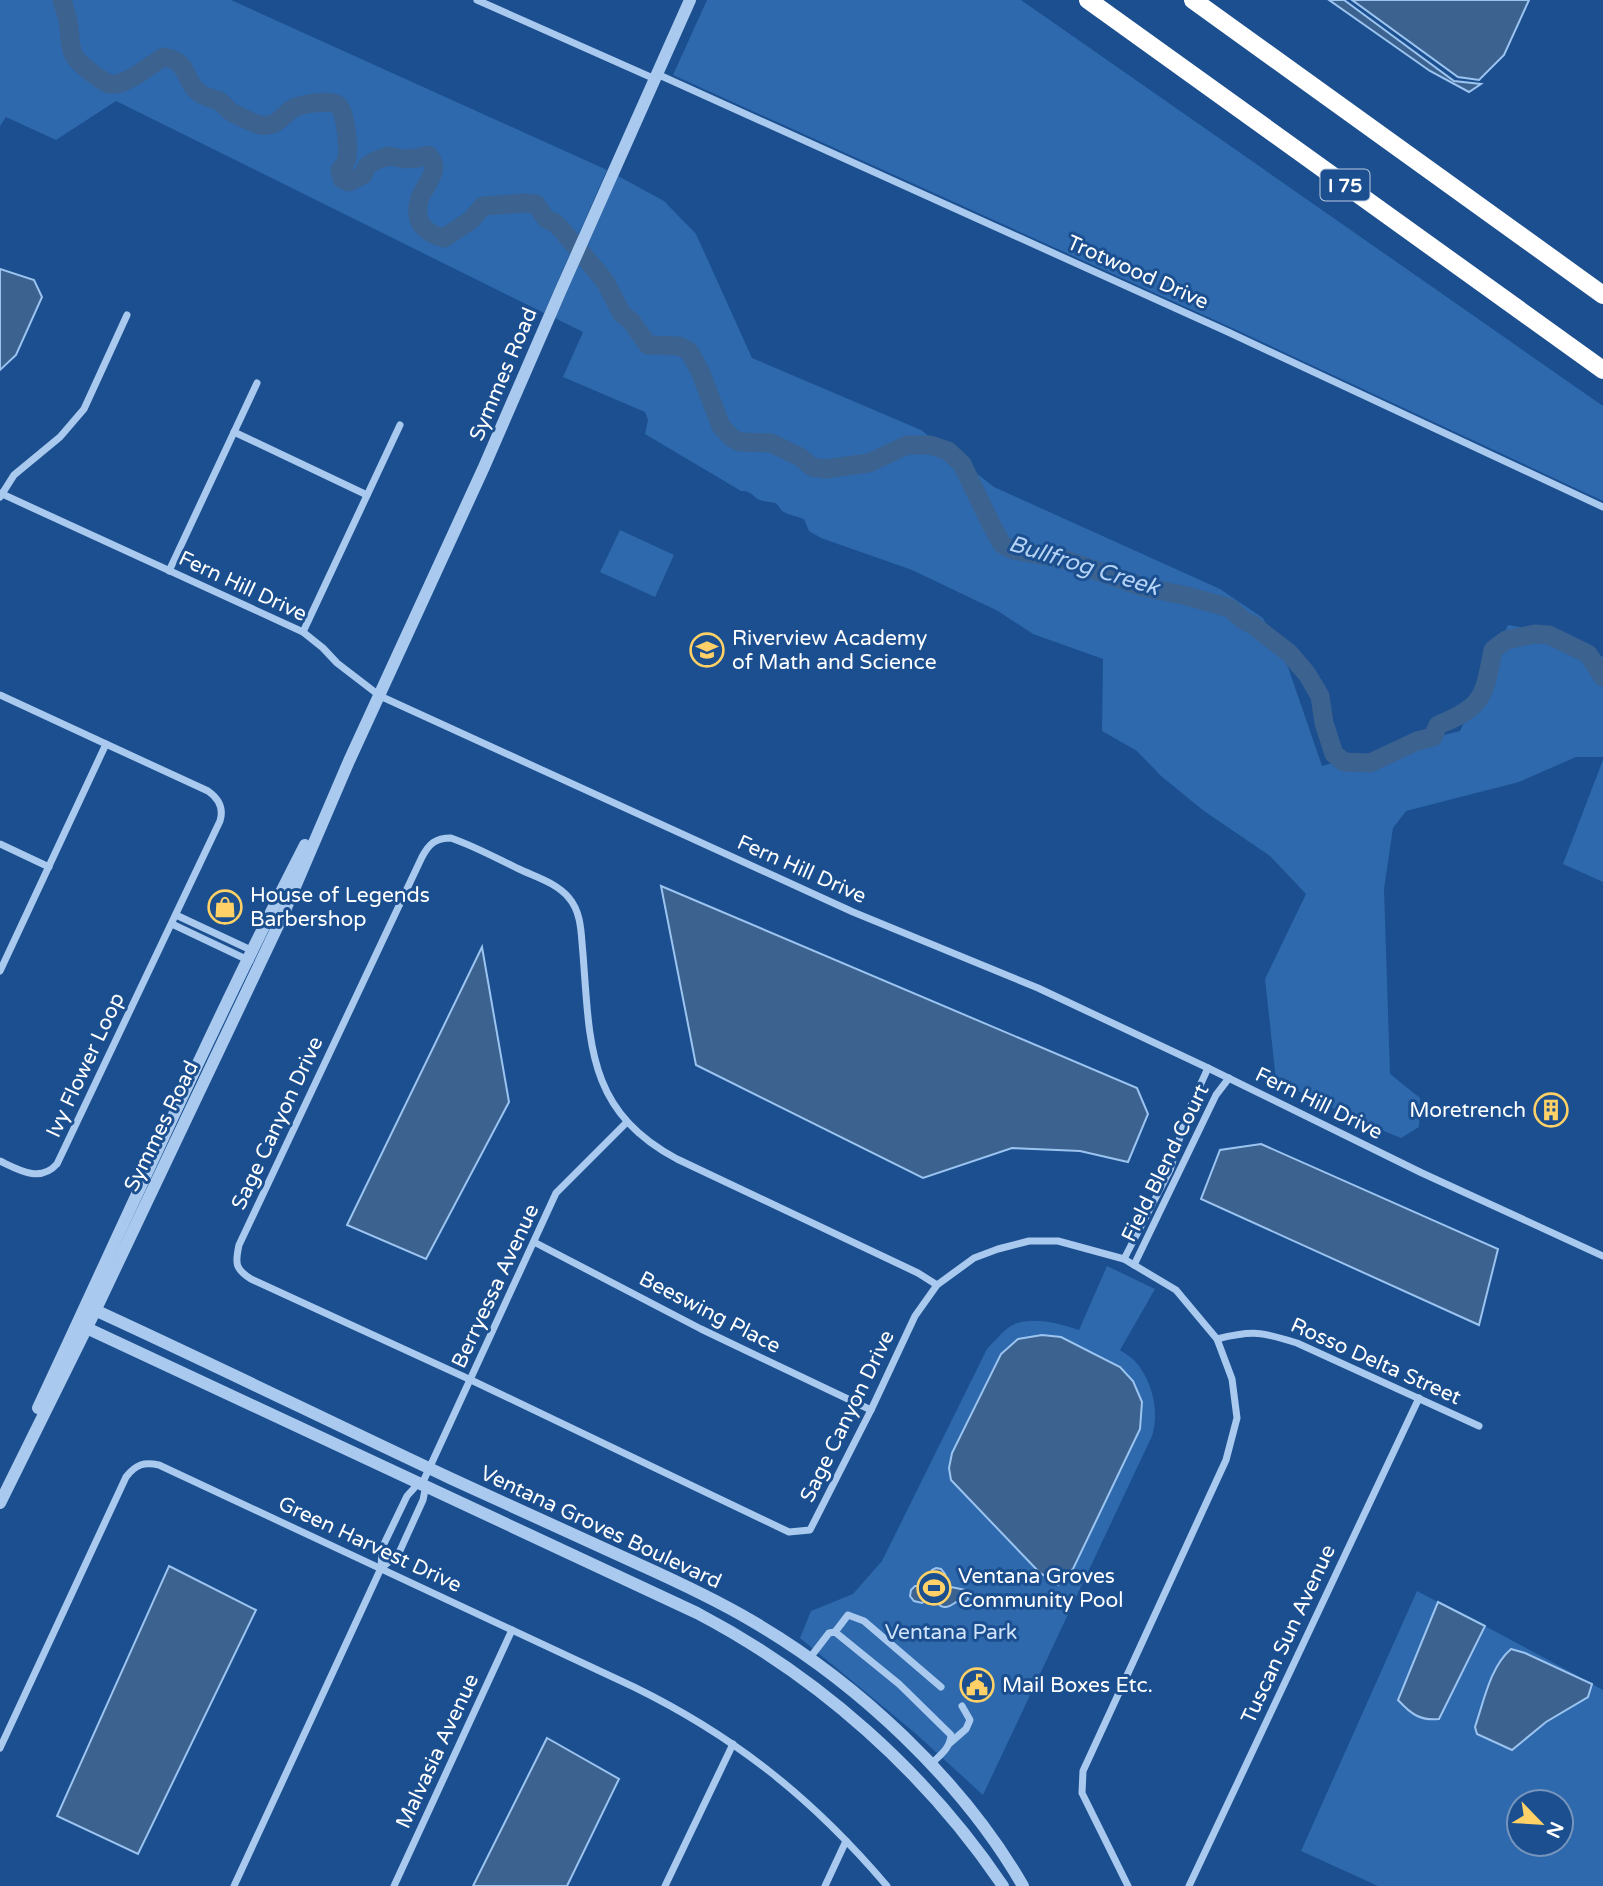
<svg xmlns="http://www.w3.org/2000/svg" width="1603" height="1886" viewBox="0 0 1603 1886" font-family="'Varela Round',sans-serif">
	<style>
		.green { fill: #2e69ad; fill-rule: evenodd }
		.water { fill: #3c6290; stroke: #9cc4f0; stroke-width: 2 }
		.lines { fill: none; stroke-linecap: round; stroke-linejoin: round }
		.river { stroke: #3c6290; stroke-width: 19 }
		.minor { stroke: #a9c9ee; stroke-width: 7 }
		.tertiary { stroke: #a9c9ee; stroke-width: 12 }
		.motorway { stroke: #fff; stroke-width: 18 }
		.labels { text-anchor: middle; stroke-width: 6; stroke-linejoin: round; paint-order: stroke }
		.shield { fill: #1b4f8f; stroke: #bbcadd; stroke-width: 2 }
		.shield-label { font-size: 19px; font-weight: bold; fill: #fff }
		.street-label { font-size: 21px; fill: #fff; stroke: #1b4f8f }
		.poi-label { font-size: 21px; fill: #fff; stroke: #1b4f8f; text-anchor: start }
		.park-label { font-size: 21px; fill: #cfe3fa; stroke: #1b4f8f }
		.water-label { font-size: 23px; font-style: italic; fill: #b5d3f5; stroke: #1b4f8f }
	</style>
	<rect width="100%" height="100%" fill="#1b4f8f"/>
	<!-- green -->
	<g class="green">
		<polygon points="0,0 231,0 607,170 544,313 116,101 56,140 6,117 0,126"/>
		<polygon points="707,0 1021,0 1603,406 1603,501 1230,327 673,75"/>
		<path d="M618,176L664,201L696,234L752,358L921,430L994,487L1220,589L1263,618L1288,667L1322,766L1460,731L1508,625L1539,630L1572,640L1603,657V757H1576L1519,782L1406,811L1393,828L1384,889L1390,1074L1420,1098L1419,1127L1401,1138L1357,1120L1276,1080L1265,979L1306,894L1270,856L1204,811L1161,776L1137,751L1102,731L1103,659L1033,634L998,611L912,570L821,538L809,531L804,519L788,514L782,511L776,503C771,502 765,502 760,500C752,496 751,490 741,491L645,434L648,420L645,412L563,377L583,332L555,318Z"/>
		<polygon points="620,530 674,555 655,597 600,572"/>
		<polygon points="1603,760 1603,882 1563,864"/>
		<path d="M1107,1266L1155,1289L1120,1350C1124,1353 1130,1356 1134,1360C1152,1380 1160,1410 1152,1436L983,1795L915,1733L800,1638L811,1611L853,1594L882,1561L987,1349C994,1342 1000,1334 1008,1328C1026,1314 1059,1323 1079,1330Z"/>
		<path d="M1417,1591L1438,1602L1398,1700L1439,1719L1485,1626L1580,1677L1525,1653L1511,1649C1490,1667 1484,1701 1475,1727L1512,1750L1546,1722L1588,1697L1592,1684L1603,1690V1886H1378L1301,1851ZM1519,1802H1561V1844H1519Z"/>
	</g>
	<!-- water -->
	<g class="water">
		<polygon points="1329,0 1344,0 1454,81 1481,84 1469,92 1430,71"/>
		<polygon points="1352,0 1529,0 1504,55 1479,80 1458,77"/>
		<polygon points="0,269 34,280 42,297 16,355 0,370"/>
		<polygon points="661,886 1137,1088 1148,1114 1128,1162 1080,1151 1012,1148 923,1178 696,1065"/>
		<polygon points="482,947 509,1102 426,1259 347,1225"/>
		<polygon points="1261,1144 1498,1249 1479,1325 1201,1199 1220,1150"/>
		<polygon points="1042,1335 1061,1337 1120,1367 1133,1381 1142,1402 1140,1429 1073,1569 1058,1585 1039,1572 951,1480 949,1468 952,1453 1001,1354 1018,1339"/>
		<polygon points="169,1566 256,1610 138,1854 57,1816"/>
		<path d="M936,1568L941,1569L945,1574L947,1584L951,1587L966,1590L968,1599L963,1604L956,1602C944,1611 941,1607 932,1598H928L922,1603L914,1601L910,1596L911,1590L915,1586H927L930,1583L932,1570Z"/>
		<path d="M1438,1602L1485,1626L1439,1719C1420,1721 1411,1714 1398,1700Z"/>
		<path d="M1511,1649L1525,1653L1592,1684L1588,1697L1546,1722L1512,1750L1477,1734L1475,1727C1484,1701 1490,1667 1511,1649Z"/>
		<polygon points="547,1738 619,1779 567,1886 473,1886"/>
	</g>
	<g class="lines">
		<!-- river -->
		<path class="river" d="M62,0C65,9 68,18 69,27C71,52 70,57 92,73C100,78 106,86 116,84C131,82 151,64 164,57C189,62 182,75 196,90C203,97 211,98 219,101C224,104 227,109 231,112C237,115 255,124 260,125C276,128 281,117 292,109C300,104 331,99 338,105C346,112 350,152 346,161C345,165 342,167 340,170L342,179L349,182L363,175L367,166L375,161L388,156L405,159L418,158L428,155C444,170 422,187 419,201C414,222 424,233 444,238L471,220L483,206L525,203L536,204L546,219L555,223L561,229L600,275L606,283L622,314L631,321L648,345L679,346L689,351L700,371L721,426L732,438L740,442L771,443L800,457L812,467L825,469L869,463L907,445H930L948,451L962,464L991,524L1002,544L1013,550L1063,559L1143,587L1187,596L1230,608L1243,620L1253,625L1289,653L1307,674L1320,696L1324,723L1334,754L1344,762L1370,763L1417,741L1433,737L1438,725C1484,707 1484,696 1493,650L1506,640L1535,634L1549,635L1588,654L1603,677"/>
		<!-- minor -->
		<g class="minor">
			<polyline points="477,0 655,79"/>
			<polyline points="657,74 1228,332 1603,507"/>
			<polyline points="234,432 367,495"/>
			<polyline points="0,493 303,632 323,648 337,663 380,696 853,912 1038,988 1208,1068 1422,1173 1603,1256"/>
			<polyline points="0,497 14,475 60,437 84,409 127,315"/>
			<polyline points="169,571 257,383"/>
			<polyline points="303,632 400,425"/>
			<polyline points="0,695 106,744"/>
			<polyline points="0,844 49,867"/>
			<polyline points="176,915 253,951"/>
			<polyline points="172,924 250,961"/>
			<path d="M0,971L106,744L208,791C218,798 224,808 220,821L57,1164C40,1183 19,1170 0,1161"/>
			<polyline points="534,1242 701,1329 871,1410"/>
			<polyline points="1124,1259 1170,1170 1187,1114 1208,1068"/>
			<polyline points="1134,1265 1216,1095 1229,1078"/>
			<path d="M937,1285L918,1273L677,1159C587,1111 590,1044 583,954C581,935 582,913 569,898C557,883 536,877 519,869C496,858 474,846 451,838C435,838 429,844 422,857L239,1245C235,1263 235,1269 251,1279L471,1380L789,1532L810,1530L871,1410L915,1316L937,1285L974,1258L998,1249L1029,1241H1058L1124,1259L1176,1290L1217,1339L1232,1379L1237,1418L1226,1460L1083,1771L1082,1793L1128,1886"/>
			<path d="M1217,1339C1253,1330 1262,1332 1297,1343L1479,1426"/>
			<polyline points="381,1568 398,1555 423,1500 425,1490 423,1486"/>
			<polyline points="835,1632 848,1615 864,1621 941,1687"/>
			<path d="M809,1659L829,1633L835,1632L899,1684L951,1735C950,1749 940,1755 930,1765"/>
			<polyline points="950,1743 966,1729 970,1720 962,1706"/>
			<path d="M0,1748L126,1477C136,1464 144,1462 159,1465L634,1687C736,1737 813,1799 887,1886"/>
			<polyline points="234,1886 376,1579 381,1568 382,1548 407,1496 416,1486 422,1484 556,1193 627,1122"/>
			<polyline points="394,1886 512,1630"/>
			<polyline points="665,1886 733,1744"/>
			<polyline points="825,1886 846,1841"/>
			<polyline points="1189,1886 1419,1398"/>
		</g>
		<!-- tertiary -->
		<g class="tertiary">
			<path d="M86,1306C209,1362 330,1422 452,1479C514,1507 575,1535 636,1563C676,1581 715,1599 752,1621C857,1682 962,1780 1023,1886"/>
			<path d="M78,1324L697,1613C819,1677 926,1772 1003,1886"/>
			<path d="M38,1408C126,1220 210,1030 305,845"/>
			<polyline points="0,1503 95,1311 283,915 349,761 484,467 560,292 690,0"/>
		</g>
		<!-- motorway -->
		<g class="motorway">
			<polyline points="1088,0 1603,370"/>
			<polyline points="1193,0 1603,295"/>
		</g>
	</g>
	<!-- icons -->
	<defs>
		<symbol id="school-ring" viewBox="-11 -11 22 22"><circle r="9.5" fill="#1b4f8f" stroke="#ffd166" stroke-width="1.5"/><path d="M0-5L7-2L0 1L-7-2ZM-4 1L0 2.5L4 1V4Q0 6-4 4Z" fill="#ffd166"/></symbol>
		<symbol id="shop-ring" viewBox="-11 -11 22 22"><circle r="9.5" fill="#1b4f8f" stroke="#ffd166" stroke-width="1.5"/><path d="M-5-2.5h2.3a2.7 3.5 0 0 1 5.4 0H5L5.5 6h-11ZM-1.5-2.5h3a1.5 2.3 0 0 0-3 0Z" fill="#ffd166"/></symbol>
		<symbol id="building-ring" viewBox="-11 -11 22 22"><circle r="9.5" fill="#1b4f8f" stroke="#ffd166" stroke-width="1.5"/><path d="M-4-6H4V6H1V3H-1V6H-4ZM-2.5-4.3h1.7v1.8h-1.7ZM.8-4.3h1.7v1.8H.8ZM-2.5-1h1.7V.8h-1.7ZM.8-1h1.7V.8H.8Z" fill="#ffd166"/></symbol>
		<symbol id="stadium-ring" viewBox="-11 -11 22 22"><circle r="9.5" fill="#1b4f8f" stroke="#ffd166" stroke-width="1.5"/><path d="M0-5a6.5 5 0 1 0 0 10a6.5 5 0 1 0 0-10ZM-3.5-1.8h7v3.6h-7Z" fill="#ffd166"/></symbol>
		<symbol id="civic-ring" viewBox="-11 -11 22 22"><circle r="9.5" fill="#1b4f8f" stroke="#ffd166" stroke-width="1.5"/><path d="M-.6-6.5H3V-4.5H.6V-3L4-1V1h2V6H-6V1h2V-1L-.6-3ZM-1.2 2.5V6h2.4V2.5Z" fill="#ffd166"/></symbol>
	</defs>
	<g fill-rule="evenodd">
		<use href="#school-ring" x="688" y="631" width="38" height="38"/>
		<use href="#shop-ring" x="206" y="888" width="38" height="38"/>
		<use href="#building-ring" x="1532" y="1091" width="38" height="38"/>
		<use href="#stadium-ring" x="915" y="1569" width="38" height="38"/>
		<use href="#civic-ring" x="958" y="1666" width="38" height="38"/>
	</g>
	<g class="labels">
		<!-- shield labels -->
		<rect class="shield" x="1320.5" y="169.5" width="49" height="31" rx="5"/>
		<g class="shield-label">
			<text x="1345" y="192">I 75</text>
		</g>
		<!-- street labels -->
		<g class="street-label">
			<text transform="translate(1138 272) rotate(24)" y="7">Trotwood Drive</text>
			<text transform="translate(503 374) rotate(-67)" y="7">Symmes Road</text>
			<text transform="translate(243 586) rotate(25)" y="7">Fern Hill Drive</text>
			<text transform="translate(802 869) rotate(24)" y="7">Fern Hill Drive</text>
			<text transform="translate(85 1065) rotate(-65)" y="7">Ivy Flower Loop</text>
			<text transform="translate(1319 1103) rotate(26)" y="7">Fern Hill Drive</text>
			<text transform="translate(277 1123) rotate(-65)" y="7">Sage Canyon Drive</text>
			<text transform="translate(161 1126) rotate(-64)" y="7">Symmes Road</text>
			<text transform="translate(1165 1163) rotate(-64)" y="7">Field Blend Court</text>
			<text transform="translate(495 1286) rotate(-65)" y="7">Berryessa Avenue</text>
			<text transform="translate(710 1312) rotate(27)" y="7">Beeswing Place</text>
			<text transform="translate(1376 1361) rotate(24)" y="7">Rosso Delta Street</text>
			<text transform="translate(847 1416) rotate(-64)" y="7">Sage Canyon Drive</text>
			<text transform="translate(601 1527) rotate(25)" y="7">Ventana Groves Boulevard</text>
			<text transform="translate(370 1544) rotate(25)" y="7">Green Harvest Drive</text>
			<text transform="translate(1288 1634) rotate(-65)" y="7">Tuscan Sun Avenue</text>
			<text transform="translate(437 1751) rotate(-65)" y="7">Malvasia Avenue</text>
		</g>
		<!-- poi labels -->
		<g class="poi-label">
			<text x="732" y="645">Riverview Academy<tspan x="732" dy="24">of Math and Science</tspan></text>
			<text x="250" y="902">House of Legends<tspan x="250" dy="24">Barbershop</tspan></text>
			<text x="1526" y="1117" text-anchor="end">Moretrench</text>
			<text x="958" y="1583">Ventana Groves<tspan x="958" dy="24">Community Pool</tspan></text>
			<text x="1002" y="1692">Mail Boxes Etc.</text>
		</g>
		<!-- park labels -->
		<g class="park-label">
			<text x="951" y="1639">Ventana Park</text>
		</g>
		<!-- water labels -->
		<g class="water-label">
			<text transform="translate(1084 565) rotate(17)" y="8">Bullfrog Creek</text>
		</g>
	</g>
	<!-- north arrow -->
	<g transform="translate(1540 1823) rotate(115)"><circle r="33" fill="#1b4f8f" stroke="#7695bc" stroke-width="2"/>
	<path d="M0-5L12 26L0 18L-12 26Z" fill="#ffd166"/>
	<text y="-10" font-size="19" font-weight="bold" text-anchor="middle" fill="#ffffff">N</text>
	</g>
</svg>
